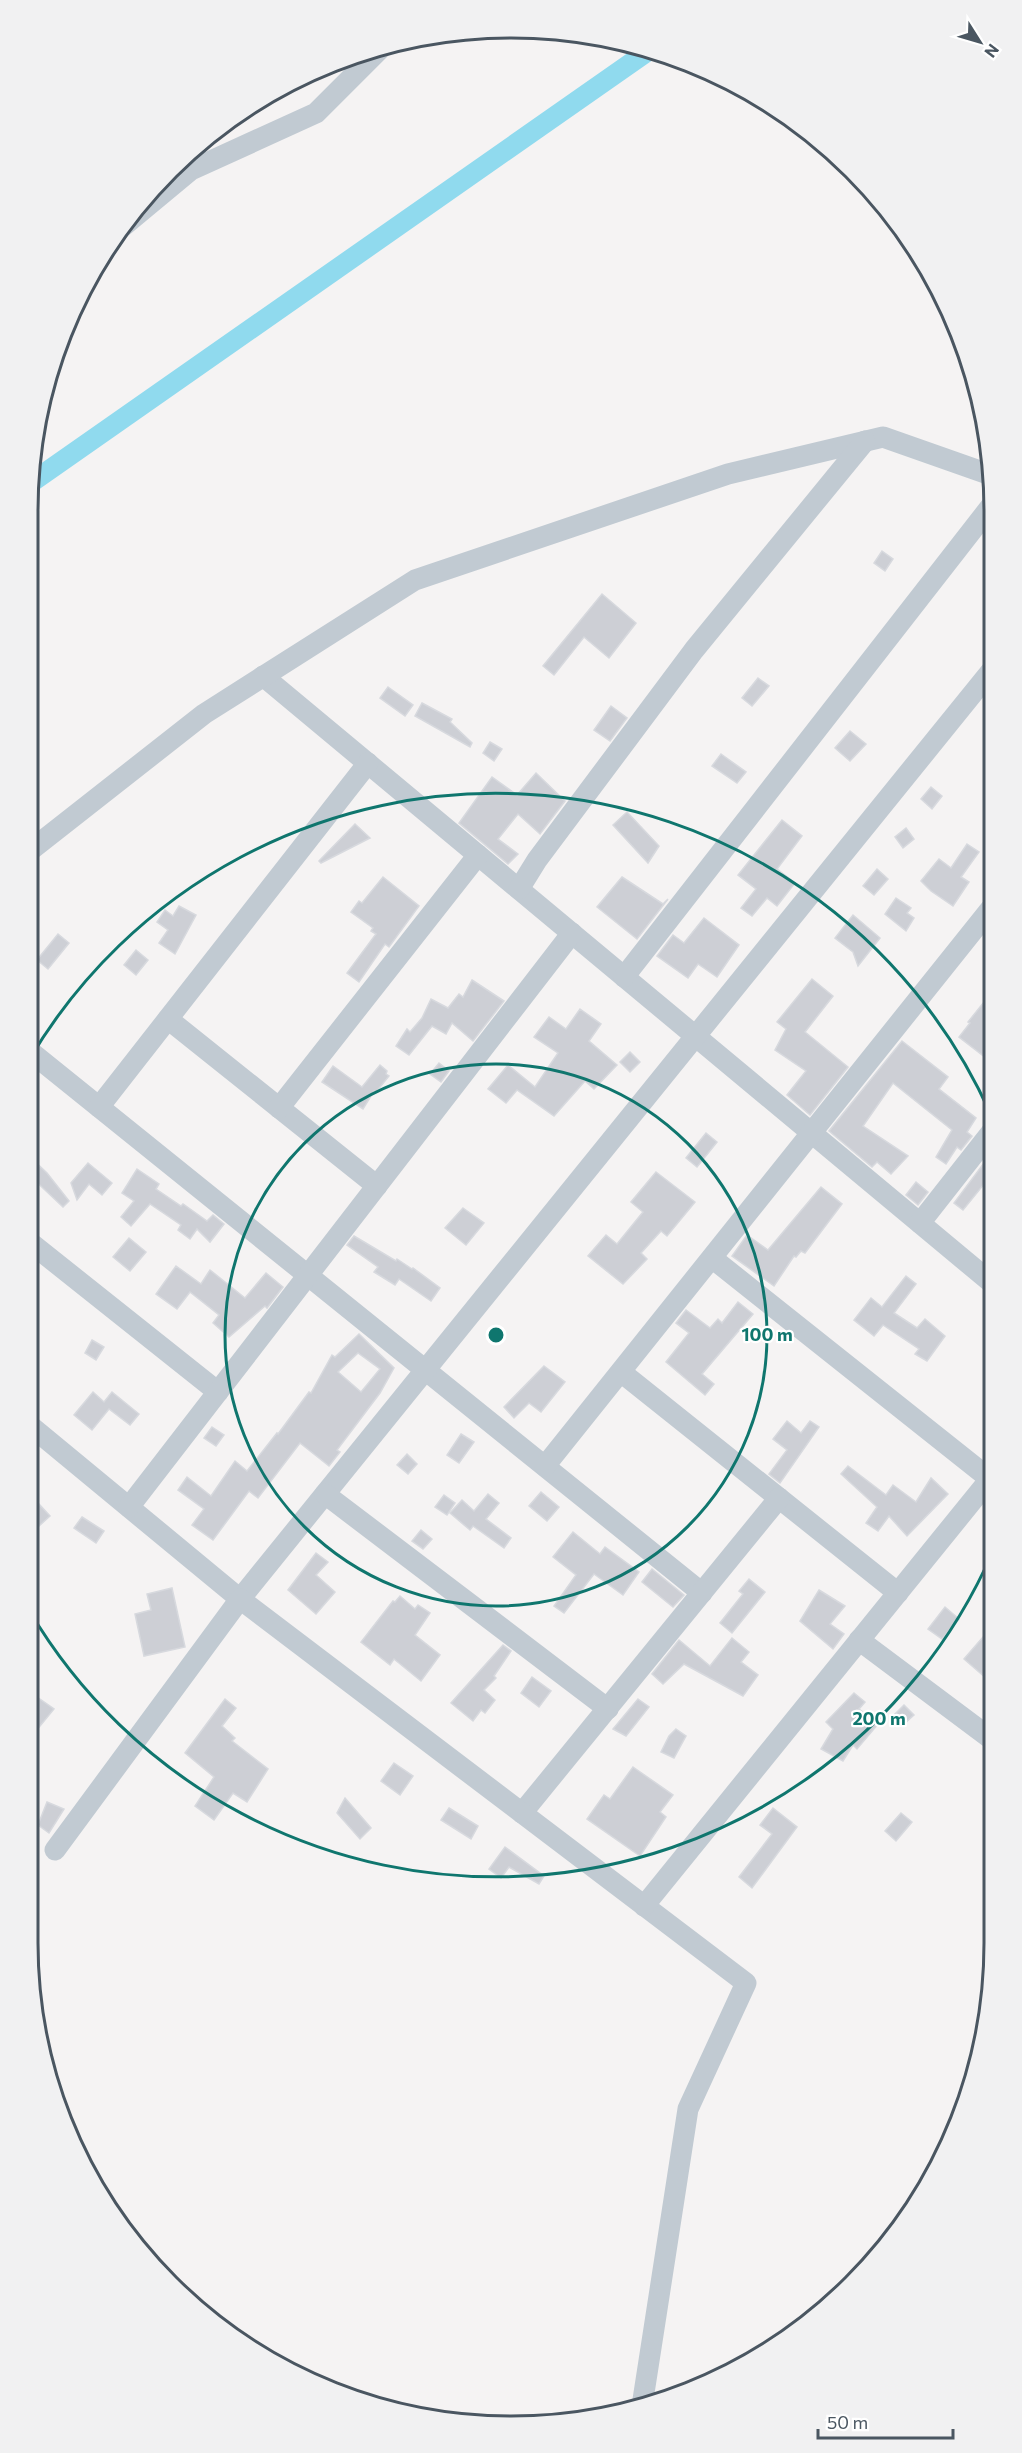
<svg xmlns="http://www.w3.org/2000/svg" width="1022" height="2453" viewBox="0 0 1022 2453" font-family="Commissioner,sans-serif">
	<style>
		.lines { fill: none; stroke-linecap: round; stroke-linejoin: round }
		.canal { stroke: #90daee; stroke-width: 20 }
		.building { fill: #cdcfd5; stroke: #d7d9de; stroke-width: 1.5; fill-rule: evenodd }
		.street { stroke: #c1cad2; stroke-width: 21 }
		.ring { fill: none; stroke: #0f766e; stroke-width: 3 }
		.rim { fill: none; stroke: #4a5661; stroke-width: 3 }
		.centre { fill: #0f766e; stroke: #fff; stroke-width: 3 }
		.ring-label { font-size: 18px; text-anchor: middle; font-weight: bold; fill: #0f766e; stroke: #fff; stroke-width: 4.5; stroke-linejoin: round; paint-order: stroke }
	</style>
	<rect width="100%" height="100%" fill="#f5f3f3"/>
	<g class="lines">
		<!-- canal -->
		<polyline class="canal" points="32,482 651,49"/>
	</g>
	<!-- building -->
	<g class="building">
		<polygon points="882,551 893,559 885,571 874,563"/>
		<polygon points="602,594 636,623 609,658 584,637 554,675 543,666"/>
		<polygon points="758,678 769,686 752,706 742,698"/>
		<polygon points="388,687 413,705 405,716 380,698"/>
		<polygon points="422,703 452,719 450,722 472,743 470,747 415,716"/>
		<polygon points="611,706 627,718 610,741 594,730"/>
		<polygon points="850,731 866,744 850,761 835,748"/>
		<polygon points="490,742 502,749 494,761 483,753"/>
		<polygon points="721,754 746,772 737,783 712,766"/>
		<polygon points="536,773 565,801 540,834 518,814 498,839 518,854 508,864 459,823 492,777 517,795"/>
		<polygon points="931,787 942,796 932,809 921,799"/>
		<polygon points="627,812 659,846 648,863 613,825"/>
		<polygon points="782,820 802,836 777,869 795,883 777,906 767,898 752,916 741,908 756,889 738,875"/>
		<polygon points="355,824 370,838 321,863 319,861"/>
		<polygon points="906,828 914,839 903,848 895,837"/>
		<polygon points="967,844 979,852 961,877 969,882 953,906 931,891 921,881 939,859 951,868"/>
		<polygon points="877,869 888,879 874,895 863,886"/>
		<polygon points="383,877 419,906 389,947 385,944 359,982 347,973 376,934 371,931 373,928 351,912 359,901 362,903"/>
		<polygon points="622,877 663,904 668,899 637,939 597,907"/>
		<polygon points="896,898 911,908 907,913 914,918 906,931 885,914"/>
		<polygon points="179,906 196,915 175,954 159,943 168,930 157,922 165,910 173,916"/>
		<polygon points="853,915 880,938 858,966 853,952 835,938"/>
		<polygon points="704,918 739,945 717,977 698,964 688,978 657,956 673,935 684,943"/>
		<polygon points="58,934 69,943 48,969 37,960"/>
		<polygon points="136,950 148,960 136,975 124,965"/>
		<polygon points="812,979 833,996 805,1032 848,1067 810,1115 787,1095 806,1071 775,1050 786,1029 777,1022"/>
		<polygon points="472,980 504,1001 473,1041 452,1023 446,1034 432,1026 409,1055 396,1046 407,1029 410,1032 422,1018 431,999 448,1008 459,994 463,997"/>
		<polygon points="992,992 993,1050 986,1058 959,1037 970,1023 968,1022"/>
		<polygon points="580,1009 601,1024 589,1041 617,1065 594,1089 585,1081 554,1116 517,1090 506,1103 488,1089 508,1065 535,1087 558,1053 534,1037 549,1017 566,1029"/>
		<polygon points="902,1041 948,1077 939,1089 976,1118 967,1132 972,1136 961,1150 957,1147 946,1164 936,1157 952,1130 893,1083 863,1126 908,1156 891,1174 877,1162 872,1167 829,1131"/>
		<polygon points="630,1052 640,1062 630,1072 620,1062"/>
		<polygon points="439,1063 449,1071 441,1082 430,1074"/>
		<polygon points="380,1065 387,1071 386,1074 389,1076 376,1092 374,1091 363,1109 322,1082 333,1066 362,1087"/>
		<polygon points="706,1133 717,1142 697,1167 686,1158"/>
		<polygon points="993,1151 993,1173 963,1210 954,1203"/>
		<polygon points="27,1154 47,1173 69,1201 63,1207 27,1173"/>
		<polygon points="88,1163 112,1183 102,1195 89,1184 77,1200 71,1183"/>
		<polygon points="137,1169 159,1184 156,1189 181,1206 183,1204 207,1221 213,1215 224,1224 210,1242 197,1229 190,1239 178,1230 181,1225 150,1204 131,1226 121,1217 134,1201 122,1193"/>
		<polygon points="656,1172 695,1202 667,1236 661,1231 641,1253 647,1259 623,1284 588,1256 606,1235 617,1244 643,1212 631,1202"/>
		<polygon points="916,1182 928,1192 918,1205 906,1195"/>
		<polygon points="821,1187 842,1204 805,1253 801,1251 796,1257 794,1256 774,1286 732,1256 747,1235 768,1250"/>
		<polygon points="463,1208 484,1223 466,1245 445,1228"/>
		<polygon points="354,1236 396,1261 397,1259 412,1269 413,1268 440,1288 431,1301 399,1279 395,1285 374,1272 378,1267 347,1245"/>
		<polygon points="129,1238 146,1252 130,1271 113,1257"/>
		<polygon points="176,1266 201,1284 210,1270 245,1298 266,1273 283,1287 267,1308 265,1306 229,1337 213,1323 219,1315 190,1292 177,1309 156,1294"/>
		<polygon points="906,1276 916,1284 894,1313 917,1328 925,1319 945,1336 927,1361 915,1354 919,1349 883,1325 874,1336 854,1320 871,1298 882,1307"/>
		<polygon points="738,1302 753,1314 702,1374 714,1384 705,1395 666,1362 689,1333 676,1323 686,1310 710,1328 718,1319 722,1323"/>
		<path d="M359,1334L394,1368L380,1393L337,1450L340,1452L329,1466L300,1443L258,1498L249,1491L213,1540L192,1525L204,1509L178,1490L187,1477L211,1496L235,1461L247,1471L277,1433L278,1434L309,1392L311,1393L332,1355L335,1357ZM358,1353L380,1369L361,1392L338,1372Z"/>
		<polygon points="92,1340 104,1347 96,1360 85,1353"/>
		<polygon points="544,1366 565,1382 541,1412 529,1403 514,1418 504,1407"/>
		<polygon points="93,1392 104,1402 112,1392 139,1414 130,1425 109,1409 92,1430 74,1415"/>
		<polygon points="787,1421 801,1433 810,1421 819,1427 780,1483 769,1474 787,1450 773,1439"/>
		<polygon points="212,1427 224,1435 216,1446 204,1438"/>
		<polygon points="461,1434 474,1442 459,1463 447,1455"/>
		<polygon points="407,1454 417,1464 408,1474 397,1465"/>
		<polygon points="848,1466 886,1495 893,1485 916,1502 931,1478 948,1494 907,1536 889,1516 878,1531 866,1523 877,1507 841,1474"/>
		<polygon points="541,1492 559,1507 547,1521 529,1506"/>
		<polygon points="488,1494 499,1503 486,1519 511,1538 504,1548 473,1526 470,1530 450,1513 462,1500 474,1511"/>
		<polygon points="444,1495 455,1503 447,1515 435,1507"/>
		<polygon points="39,1504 50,1516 39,1526 28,1515"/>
		<polygon points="82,1517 104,1531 96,1543 74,1528"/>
		<polygon points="421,1530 432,1539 423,1549 412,1541"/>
		<polygon points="573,1532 600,1554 605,1547 639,1572 623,1595 594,1574 564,1613 554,1606 576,1575 553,1557"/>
		<polygon points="316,1553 328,1562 316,1575 335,1592 316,1614 288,1590"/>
		<polygon points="652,1569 684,1595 673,1607 642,1582"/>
		<polygon points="749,1579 765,1592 732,1633 720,1623 743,1594 739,1591"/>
		<polygon points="172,1588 185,1647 144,1656 135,1614 151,1610 147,1594"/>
		<polygon points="819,1590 845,1606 830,1624 844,1634 833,1649 800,1621"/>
		<polygon points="400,1596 415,1609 418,1605 430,1613 415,1635 440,1655 421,1681 394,1659 390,1665 361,1642 393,1601 395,1602"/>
		<polygon points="945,1607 959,1619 942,1639 928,1629"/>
		<polygon points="983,1637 994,1647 994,1670 987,1679 964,1659"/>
		<polygon points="732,1638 749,1652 741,1662 758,1675 743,1696 684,1664 663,1684 652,1674 679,1640 710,1666"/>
		<polygon points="503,1645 511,1651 494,1676 496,1678 484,1690 495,1700 485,1713 481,1710 473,1721 451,1703"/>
		<polygon points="532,1677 551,1691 539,1707 521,1693"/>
		<polygon points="27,1690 54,1709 27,1742"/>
		<polygon points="854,1693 865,1702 859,1709 878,1724 857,1749 853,1745 843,1761 821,1749 833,1729 826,1722"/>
		<polygon points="225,1699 236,1708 222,1726 235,1738 232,1741 268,1769 247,1802 233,1793 214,1820 195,1806 214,1777 185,1753"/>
		<polygon points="638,1699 649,1707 626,1736 613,1729"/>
		<polygon points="904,1705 914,1715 903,1725 894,1715"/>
		<polygon points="676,1729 686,1736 674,1758 661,1752 669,1736"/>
		<polygon points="394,1763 413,1776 400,1795 381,1781"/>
		<polygon points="633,1767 673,1795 660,1812 666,1817 640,1856 587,1819 604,1795 610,1799"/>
		<polygon points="345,1798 371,1828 360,1839 337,1813"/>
		<polygon points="47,1802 64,1809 49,1833 38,1825"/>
		<polygon points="449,1808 478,1826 471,1839 441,1820"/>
		<polygon points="773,1808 797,1827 752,1888 739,1877 772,1834 760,1825"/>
		<polygon points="901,1813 912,1822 896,1841 885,1831"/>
		<polygon points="505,1847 544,1876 539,1884 509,1867 501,1878 489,1869"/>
	</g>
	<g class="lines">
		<!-- street -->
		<g class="street">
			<polyline points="120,229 191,170 316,113 385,44"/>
			<polyline points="263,676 993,1284"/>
			<polyline points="27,853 204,714 415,580 728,474 883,437 991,475"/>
			<polyline points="519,889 537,860 694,650 865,441"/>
			<polyline points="624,977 991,506"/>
			<polyline points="168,1019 377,1186"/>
			<polyline points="27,1049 702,1593"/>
			<polyline points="99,1107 368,763"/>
			<polyline points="279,1108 478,855"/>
			<polyline points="920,1223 993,1130"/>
			<polyline points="27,1240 218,1392"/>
			<polyline points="712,1258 990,1479"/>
			<polyline points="621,1372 898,1593"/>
			<polyline points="27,1423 240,1599 991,671"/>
			<polyline points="545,1466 992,907"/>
			<polyline points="325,1494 608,1709"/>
			<polyline points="129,1507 572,933"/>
			<polyline points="859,1640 994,1741"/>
			<polyline points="522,1813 779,1498"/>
			<polyline points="55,1850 240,1599 746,1983 688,2109 642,2406"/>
			<polyline points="644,1906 994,1474"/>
		</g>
	</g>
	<!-- distance rings -->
	<g class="ring">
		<circle cx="496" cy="1335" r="271"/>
		<path d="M993 1551A542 542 0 0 1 29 1610M29 1060A542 542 0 0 1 991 1115"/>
	</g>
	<!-- crop -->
	<path d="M0 0H1022V2453H0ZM511 38H511A473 473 0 0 1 984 511V1943A473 473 0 0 1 511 2416H511A473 473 0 0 1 38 1943V511A473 473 0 0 1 511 38Z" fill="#f1f1f2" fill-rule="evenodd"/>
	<path class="rim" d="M511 38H511A473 473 0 0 1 984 511V1943A473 473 0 0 1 511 2416H511A473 473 0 0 1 38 1943V511A473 473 0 0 1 511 38Z"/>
	<circle cx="496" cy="1335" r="9" class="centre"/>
	<g class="ring-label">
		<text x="767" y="1341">100 m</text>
		<text x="879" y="1725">200 m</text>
	</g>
	<!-- north arrow -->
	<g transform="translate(980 42) rotate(127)" stroke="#ffffff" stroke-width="4.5" paint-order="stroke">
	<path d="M0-4.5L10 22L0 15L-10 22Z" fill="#4a5661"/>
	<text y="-9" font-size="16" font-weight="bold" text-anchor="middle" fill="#4a5661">N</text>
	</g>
	<!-- scale -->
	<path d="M818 2429v9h135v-9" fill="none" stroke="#4a5661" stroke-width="3"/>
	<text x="827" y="2429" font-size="18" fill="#4a5661" stroke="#ffffff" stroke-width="4.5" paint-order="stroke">50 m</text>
</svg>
